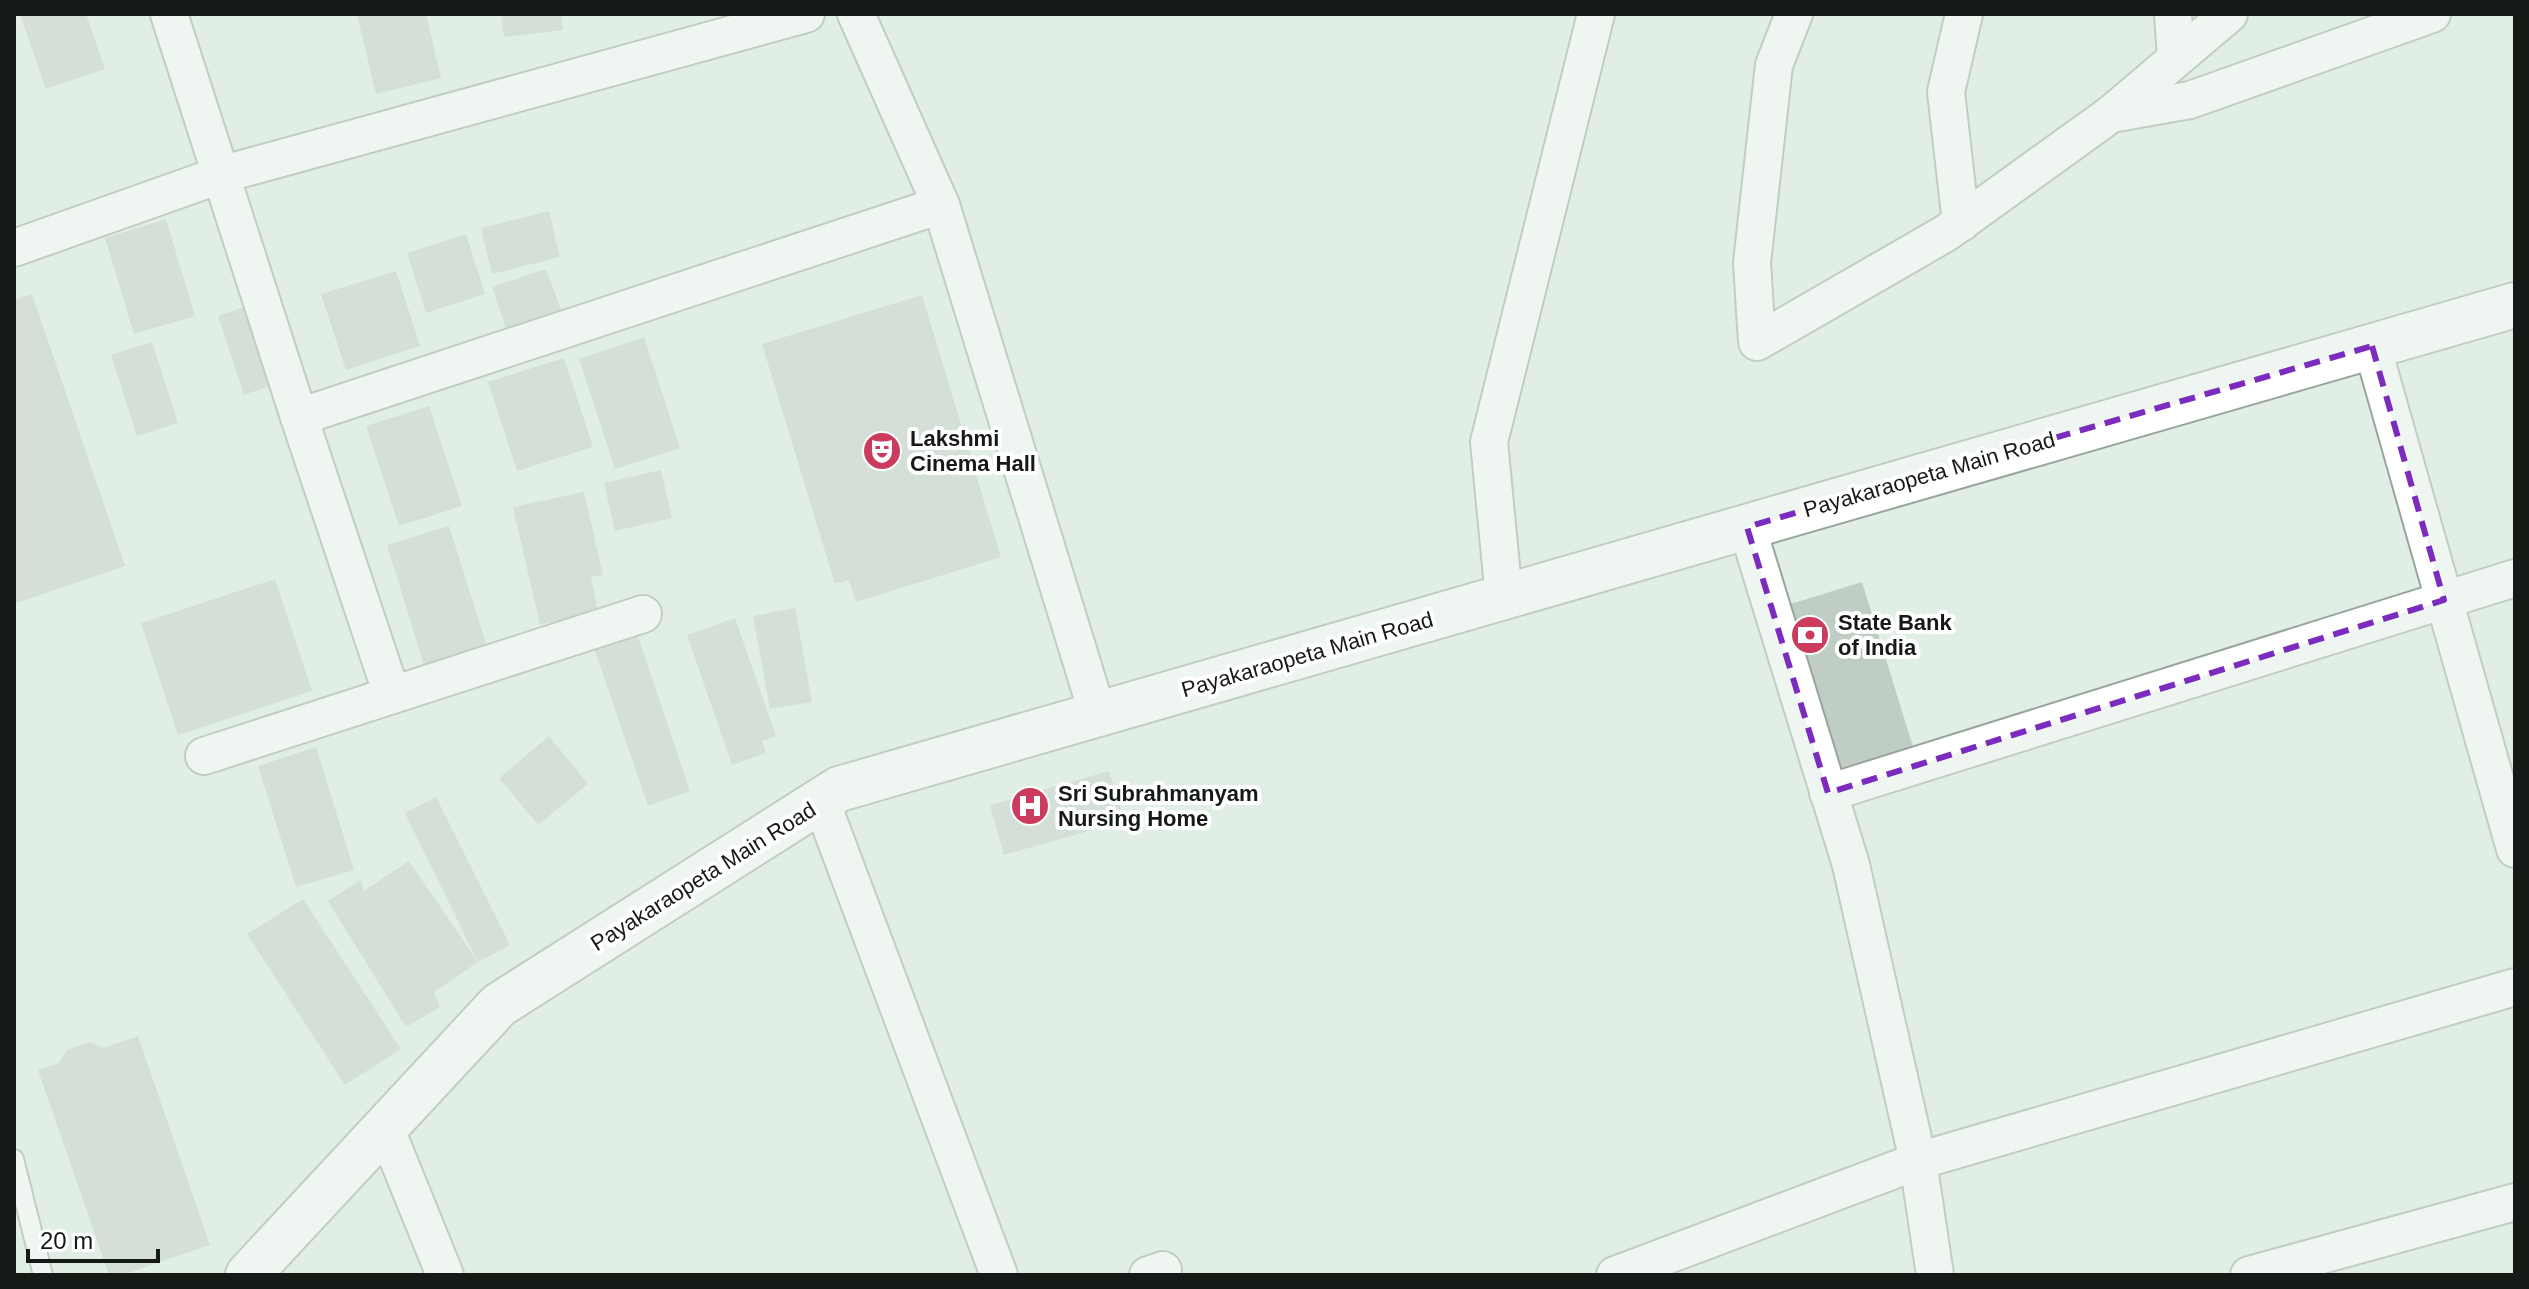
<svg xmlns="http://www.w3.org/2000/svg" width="2529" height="1289" viewBox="0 0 2529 1289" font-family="Helvetica,sans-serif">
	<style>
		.building { fill: #c0cdc5 }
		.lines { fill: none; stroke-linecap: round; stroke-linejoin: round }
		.service-casing { stroke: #98a59d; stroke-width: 22 }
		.minor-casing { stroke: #98a59d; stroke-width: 40 }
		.tertiary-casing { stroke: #98a59d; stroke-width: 48 }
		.service { stroke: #fff; stroke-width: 18 }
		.minor { stroke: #fff; stroke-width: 36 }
		.tertiary { stroke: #fff; stroke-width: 44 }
		.marked { fill: none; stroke: #7b2cbf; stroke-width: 6; stroke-dasharray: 16 10; stroke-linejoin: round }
		.labels { text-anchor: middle; stroke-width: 8; stroke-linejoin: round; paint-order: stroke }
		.poi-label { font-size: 22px; font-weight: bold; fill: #151a17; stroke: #fff; text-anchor: start }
		.street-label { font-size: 22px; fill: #151a17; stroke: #fff }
	</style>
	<rect width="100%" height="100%" fill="#e1eee6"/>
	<!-- building -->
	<g class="building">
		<polygon points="20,14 86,14 105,69 46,89"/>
		<polygon points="357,14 426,14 441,78 376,94"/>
		<polygon points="501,14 561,14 563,30 504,37"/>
		<polygon points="549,211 560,257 492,274 481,228"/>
		<polygon points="166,219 195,316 134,334 105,238"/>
		<polygon points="466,234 485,294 426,313 407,253"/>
		<polygon points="546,269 561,310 506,329 492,287"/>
		<polygon points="396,271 420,346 346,370 321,294"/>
		<polygon points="32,294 125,566 14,604 14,300"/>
		<polygon points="922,295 1001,557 856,602 849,580 835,584 762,344"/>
		<polygon points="250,305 275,384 244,395 218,316"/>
		<polygon points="644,337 680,448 615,469 579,359"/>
		<polygon points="152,342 178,423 137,436 111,355"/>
		<polygon points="564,358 593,447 517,471 488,382"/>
		<polygon points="429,406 462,506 399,526 366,426"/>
		<polygon points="661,470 672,518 615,531 604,483"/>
		<polygon points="584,492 603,575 591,577 598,612 540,625 513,507"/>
		<polygon points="449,526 489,653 426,672 387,545"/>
		<polygon points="275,579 312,691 178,735 141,623"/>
		<polygon points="1862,582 1918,763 1836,788 1781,607"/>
		<polygon points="795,608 812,702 770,709 753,616"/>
		<polygon points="735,618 776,736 762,741 766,753 732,765 687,635"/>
		<polygon points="635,627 690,791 648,806 592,642"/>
		<polygon points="549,736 588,784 538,825 499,778"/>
		<polygon points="316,747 354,870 296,887 258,766"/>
		<polygon points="1109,771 1124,821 1004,855 990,805"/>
		<polygon points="436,797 510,945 478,962 405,813"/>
		<polygon points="409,861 478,962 434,992 440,1007 406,1027 328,901 361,880 364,891"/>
		<polygon points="303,899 401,1049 345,1085 247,934"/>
		<polygon points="138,1036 210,1245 122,1275 109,1275 38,1070 59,1063 67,1050 90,1042 103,1048"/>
	</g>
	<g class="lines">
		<defs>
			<polyline id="service" points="14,1159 43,1275"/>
			<g id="minor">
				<polyline points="169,14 299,417 941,205"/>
				<polyline points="856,14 941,205 1098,715"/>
				<polyline points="1794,14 1774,65 1752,263 1757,342 1946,233 2111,114 2190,100 2432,14"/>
				<polyline points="2173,14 2176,58"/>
				<polyline points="2111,114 2229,14"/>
				<polyline points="1961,223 1946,92 1964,14"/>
				<polyline points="14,248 220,175 806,14"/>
				<polyline points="2372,346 2515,849"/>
				<polyline points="299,417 392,695"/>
				<polyline points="1747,527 1851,865 1918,1161 1935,1275"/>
				<polyline points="1504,597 1489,442 1596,14"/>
				<polyline points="204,756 643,614"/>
				<polyline points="1828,793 2515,578"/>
				<polyline points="821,801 999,1275"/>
				<polyline points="385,1127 445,1275"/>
				<polyline points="1148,1275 1163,1270"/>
				<polyline points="1615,1275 1918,1161 2515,987"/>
				<polyline points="2249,1275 2515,1202"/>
			</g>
			<polyline id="tertiary" points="248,1275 499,1005 839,789 2515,305"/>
		</defs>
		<!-- service casing -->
		<use href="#service" class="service-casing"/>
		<!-- minor casing -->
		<use href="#minor" class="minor-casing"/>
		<!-- tertiary casing -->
		<use href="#tertiary" class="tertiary-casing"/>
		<!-- service -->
		<use href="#service" class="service"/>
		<!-- minor -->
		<use href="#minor" class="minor"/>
		<!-- tertiary -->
		<use href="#tertiary" class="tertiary"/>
	</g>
	<!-- marked area -->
	<path d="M0 0H2529V1289H0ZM2372,346L2444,600L1828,793L1747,527Z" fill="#e1eee6" fill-opacity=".55" fill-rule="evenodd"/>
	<path class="marked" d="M2372,346L2444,600L1828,793L1747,527Z"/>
	<!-- icons -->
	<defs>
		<symbol id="theatre-disc" viewBox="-11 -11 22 22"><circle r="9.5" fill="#cb3b5e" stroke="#fff"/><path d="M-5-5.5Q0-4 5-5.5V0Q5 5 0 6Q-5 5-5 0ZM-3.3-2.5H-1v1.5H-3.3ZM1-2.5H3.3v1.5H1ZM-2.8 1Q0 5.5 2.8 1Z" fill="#fff"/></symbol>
		<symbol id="bank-disc" viewBox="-11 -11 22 22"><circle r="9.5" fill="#cb3b5e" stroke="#fff"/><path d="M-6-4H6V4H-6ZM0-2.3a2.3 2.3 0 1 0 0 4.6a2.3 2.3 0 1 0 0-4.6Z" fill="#fff"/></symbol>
		<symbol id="hospital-disc" viewBox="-11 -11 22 22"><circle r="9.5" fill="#cb3b5e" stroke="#fff"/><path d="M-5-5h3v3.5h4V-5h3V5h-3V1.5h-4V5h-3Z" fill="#fff"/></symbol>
	</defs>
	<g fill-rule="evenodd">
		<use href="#theatre-disc" x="860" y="429" width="44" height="44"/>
		<use href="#bank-disc" x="1788" y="613" width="44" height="44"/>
		<use href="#hospital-disc" x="1008" y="784" width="44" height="44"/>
	</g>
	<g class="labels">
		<!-- poi labels -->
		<g class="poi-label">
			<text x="910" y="446">Lakshmi<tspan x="910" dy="25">Cinema Hall</tspan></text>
			<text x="1838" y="630">State Bank<tspan x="1838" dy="25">of India</tspan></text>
			<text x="1058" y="801">Sri Subrahmanyam<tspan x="1058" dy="25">Nursing Home</tspan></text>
		</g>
		<!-- street labels -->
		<g class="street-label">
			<text transform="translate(1929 474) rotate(-16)" y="8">Payakaraopeta Main Road</text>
			<text transform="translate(1307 654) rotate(-16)" y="8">Payakaraopeta Main Road</text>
			<text transform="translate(703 876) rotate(-32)" y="8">Payakaraopeta Main Road</text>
		</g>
	</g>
	<!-- border -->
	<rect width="2529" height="1289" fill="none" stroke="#151a17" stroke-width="32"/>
	<!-- scale -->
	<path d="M28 1249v12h130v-12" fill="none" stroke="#151a17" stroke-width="4"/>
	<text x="40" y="1249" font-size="24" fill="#151a17" stroke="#ffffff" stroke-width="6" paint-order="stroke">20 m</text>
</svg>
